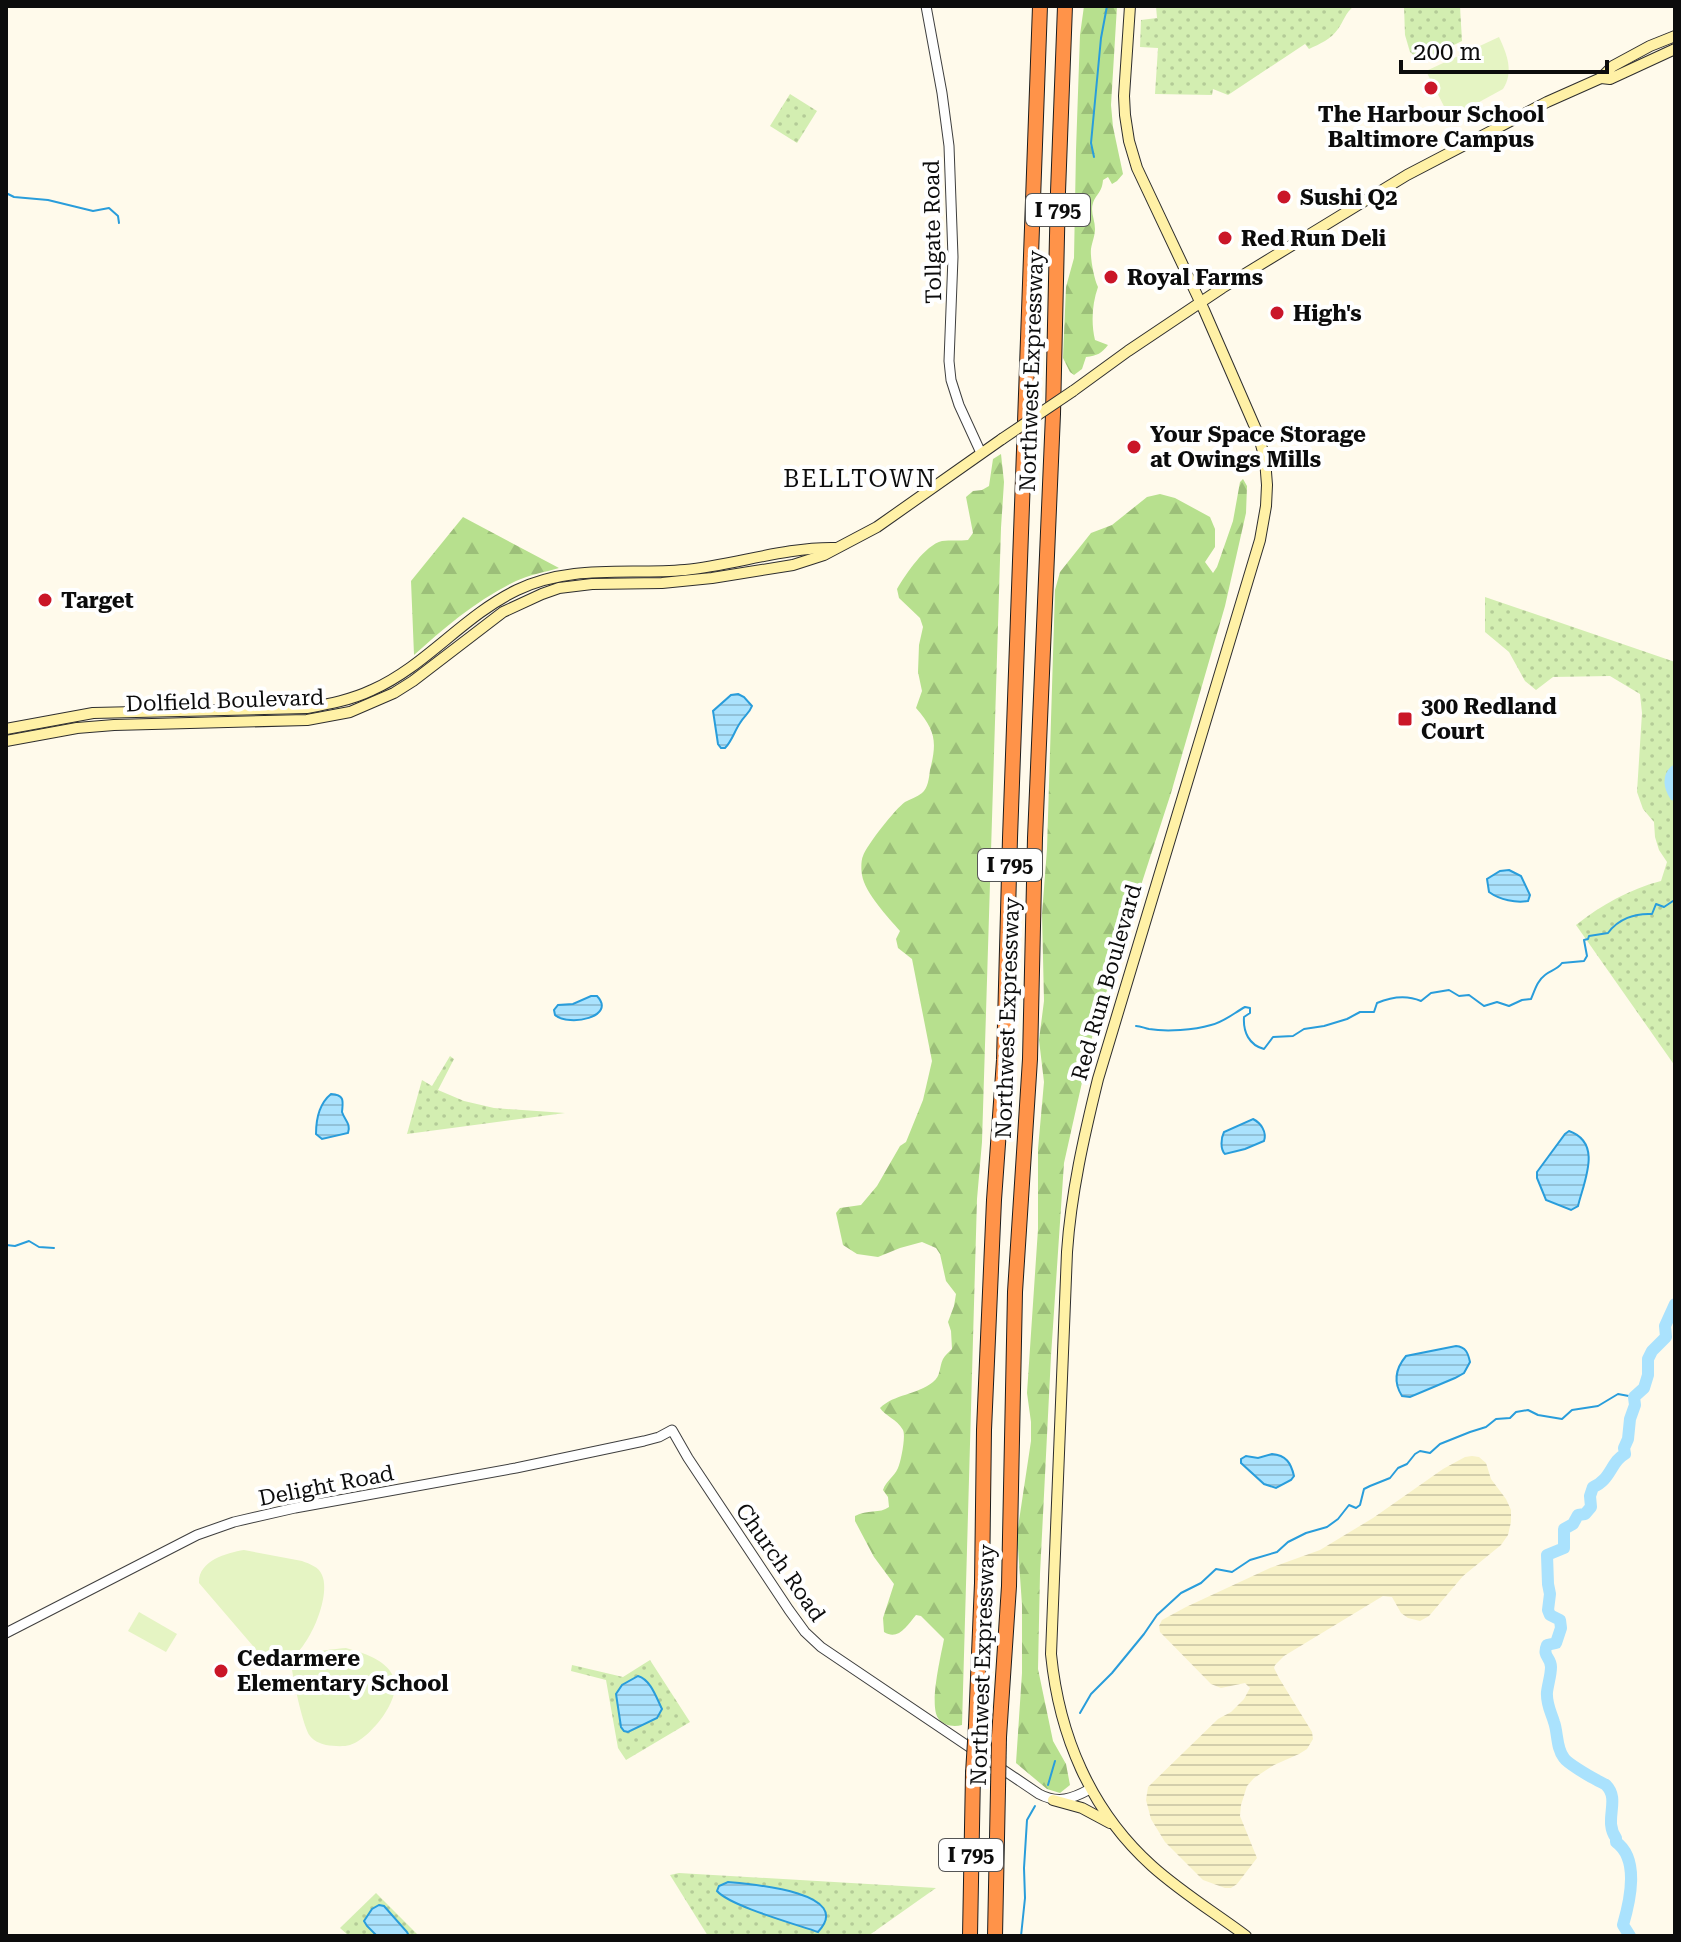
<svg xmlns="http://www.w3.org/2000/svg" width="1681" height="1942" viewBox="0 0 1681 1942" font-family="'Roboto Serif',serif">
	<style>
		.farmland { fill: url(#farmland-rules) }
		.forest { fill: url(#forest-firs) }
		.park { fill: url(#park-dots) }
		.pitch { fill: #e5f4c3 }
		.water { fill: url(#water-rules); stroke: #299ddb; stroke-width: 2 }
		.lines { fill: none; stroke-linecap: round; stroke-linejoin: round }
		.stream { stroke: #299ddb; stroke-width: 2 }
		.river { stroke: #aae2fd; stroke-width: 12 }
		.tertiary-casing { stroke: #3f3f3f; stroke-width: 11 }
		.secondary-casing { stroke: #2e2e2e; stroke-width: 12 }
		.motorway-casing { stroke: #1d1d1d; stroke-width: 16 }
		.tertiary { stroke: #fff; stroke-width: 9 }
		.secondary { stroke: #fff1a6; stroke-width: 10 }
		.motorway { stroke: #ff9349; stroke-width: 14 }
		.secondary-bridge-casing { stroke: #2e2e2e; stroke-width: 12; stroke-linecap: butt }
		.motorway-bridge-casing { stroke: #1d1d1d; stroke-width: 16; stroke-linecap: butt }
		.secondary-bridge { stroke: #fff1a6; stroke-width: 10 }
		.motorway-bridge { stroke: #ff9349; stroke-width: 14 }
		.poi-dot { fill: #ca1628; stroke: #fff; stroke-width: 3 }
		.labels { text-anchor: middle; stroke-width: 8; stroke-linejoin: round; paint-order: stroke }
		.shield { fill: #fff; stroke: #555; stroke-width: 2 }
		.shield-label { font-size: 20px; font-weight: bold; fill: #0c0c0c }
		.poi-label { font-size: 22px; font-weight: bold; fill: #0c0c0c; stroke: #fff; text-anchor: start }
		.street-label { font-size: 22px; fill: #0c0c0c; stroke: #fff }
		.neighbourhood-label { font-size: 24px; letter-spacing: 2px; fill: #0c0c0c; stroke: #fff }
	</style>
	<defs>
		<pattern id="farmland-rules" width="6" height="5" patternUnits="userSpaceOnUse" patternTransform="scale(2)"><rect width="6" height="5" fill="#f8f2c8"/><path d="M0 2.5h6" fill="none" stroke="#d3ceab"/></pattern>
		<pattern id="forest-firs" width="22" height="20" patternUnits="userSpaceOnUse" patternTransform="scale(2)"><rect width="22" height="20" fill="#b7e08e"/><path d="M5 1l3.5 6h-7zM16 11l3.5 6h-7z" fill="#9cbf79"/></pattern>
		<pattern id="park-dots" width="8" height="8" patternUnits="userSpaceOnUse" patternTransform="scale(2)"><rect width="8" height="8" fill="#d3eeb1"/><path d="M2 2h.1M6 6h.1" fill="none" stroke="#b4cb97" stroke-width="1.8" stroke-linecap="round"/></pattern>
		<pattern id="water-rules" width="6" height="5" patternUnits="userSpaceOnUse" patternTransform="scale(2)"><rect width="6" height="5" fill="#aae2fd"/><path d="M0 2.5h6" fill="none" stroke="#91c1d8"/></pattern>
	</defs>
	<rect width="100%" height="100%" fill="#fffaeb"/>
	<!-- farmland -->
	<polygon class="farmland" points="1472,1456 1479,1457 1486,1463 1491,1479 1506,1499 1511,1510 1511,1522 1508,1535 1501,1545 1463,1576 1429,1616 1420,1621 1408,1618 1401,1613 1392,1597 1383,1596 1284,1656 1275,1665 1274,1668 1279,1678 1312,1732 1313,1739 1307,1749 1299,1754 1274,1765 1254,1778 1247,1786 1241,1805 1240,1816 1257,1858 1237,1884 1231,1888 1225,1888 1203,1880 1165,1842 1151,1819 1146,1800 1148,1787 1218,1719 1231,1712 1244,1699 1250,1688 1245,1683 1221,1688 1211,1684 1160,1632 1159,1626 1162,1620 1186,1607 1270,1568 1320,1550 1373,1518 1443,1469 1465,1457"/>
	<!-- forest -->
	<g class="forest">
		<path d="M1084,6H1117L1111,105L1113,127L1123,174L1117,181L1112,184L1108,177L1103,180C1102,193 1096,194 1093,203C1090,212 1095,220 1095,229C1095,236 1092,242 1091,249C1090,257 1094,279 1098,287C1092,304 1091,323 1095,340L1108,345C1102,353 1097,356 1086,357L1082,369L1074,375L1070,372L1063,358L1066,287L1074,258L1076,150L1080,35Z"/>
		<path d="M1001,454L1004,482L1001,528L982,1142L977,1199L962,1725C954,1727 943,1726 938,1718C929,1704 941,1656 944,1639L921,1616L916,1615C907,1626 898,1641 884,1632L883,1618L894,1584L874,1557L855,1521V1516C867,1509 880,1514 889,1507L888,1497L883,1490C886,1481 894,1477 898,1468C901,1461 906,1436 903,1430C897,1419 885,1416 880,1408C894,1394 917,1395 933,1382C941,1376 939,1367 943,1359C945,1355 949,1352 952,1349L951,1331L948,1322L954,1306L956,1294L946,1281L940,1254L936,1248L922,1242L900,1248L878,1257L857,1254L843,1245L836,1213L840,1208L861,1205L877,1186L900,1146L906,1142L923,1100L932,1061L912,959L898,948L896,939L900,931C888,917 865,893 862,875C861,870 861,860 863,856C866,846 896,808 905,802C910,799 917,797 922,793C928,788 929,778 930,770C937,742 936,731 916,708L922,691L918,672L919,645L923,627L920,618L899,598L897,589C906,574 925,545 942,541C950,540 960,541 968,540L973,533L966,497L973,491L982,490L989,486L993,459Z"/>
		<polygon points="1243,479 1247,486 1246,513 1225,606 1171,793 1093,1033 1064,1163 1051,1356 1040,1574 1038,1669 1053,1741 1066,1764 1070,1785 1060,1793 1047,1789 1016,1763 1022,1673 1022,1605 1017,1534 1031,1441 1031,1422 1027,1393 1038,1229 1038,1149 1044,1082 1039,1040 1044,1001 1042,914 1047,849 1055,590 1060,572 1091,533 1112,525 1147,497 1160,494 1175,498 1210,517 1215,529 1215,547 1205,562 1213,573 1217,567 1233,521 1240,482"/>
		<path d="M463,517L559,568C545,572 529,575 516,581C478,599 445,627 414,655L411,581Z"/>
	</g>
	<!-- park -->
	<g class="park">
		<path d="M1156,6H1354C1345,13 1344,21 1338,29C1331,39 1320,44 1309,49L1305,44L1228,95L1213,89L1212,95L1155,94L1158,48L1140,47L1141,20L1157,18Z"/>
		<polygon points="1404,6 1460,6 1462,41 1421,61 1410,52 1405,35"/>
		<polygon points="790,94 817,111 797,143 770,126"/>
		<path d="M1485,597L1675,662V1066L1576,925C1601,905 1630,889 1661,881L1667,862L1659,850L1655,837L1654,822L1643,809L1637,792L1642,713L1640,694L1610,676L1553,677L1536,690L1525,681L1509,652L1485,632Z"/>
		<polygon points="450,1056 454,1059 438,1090 464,1101 494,1108 565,1113 407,1134 422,1080 432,1086"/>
		<polygon points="650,1660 690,1722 626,1760 618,1748 606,1680 571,1671 572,1665 623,1677"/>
		<polygon points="679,1873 936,1888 868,1936 708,1936 670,1875"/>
		<polygon points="376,1893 419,1936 349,1936 340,1928"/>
	</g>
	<!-- pitch -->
	<g class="pitch">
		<path d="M1499,37C1507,54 1514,72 1503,89L1450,118L1426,71Z"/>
		<path d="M244,1550L302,1561C310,1564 319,1567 322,1575C333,1599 301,1670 272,1666L265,1660L199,1583C198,1561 226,1553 244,1550Z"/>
		<polygon points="139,1612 177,1634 166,1652 128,1631"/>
		<path d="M346,1648C363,1653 385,1659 393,1676C404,1697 370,1739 350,1745C343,1747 333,1746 326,1745C319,1743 314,1741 310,1736C303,1727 294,1682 292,1670C304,1651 325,1650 346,1648Z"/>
	</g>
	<!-- water -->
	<g class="water">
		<path d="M738,694L744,697L752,706C749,714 744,716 740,723C734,732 732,741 725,748H721L718,744L713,711L731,695Z"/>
		<path d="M1509,870L1521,876L1530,895L1528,901C1516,903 1500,900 1489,892L1487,879L1500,871Z"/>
		<path d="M591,996H597C617,1017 569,1027 555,1015L554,1010L558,1005L573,1004Z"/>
		<path d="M331,1094C345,1095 343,1101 342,1112C345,1121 351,1123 348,1133L322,1139L316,1134C316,1119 320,1103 331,1094Z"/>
		<path d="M1253,1119C1261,1123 1267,1132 1264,1141L1245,1149L1225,1154C1220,1149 1221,1138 1224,1132Z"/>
		<path d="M1569,1131C1603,1143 1584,1181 1578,1206L1571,1210L1546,1200L1537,1178V1172L1565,1134Z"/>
		<path d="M1456,1346C1466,1347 1468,1353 1470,1362L1464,1373L1455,1378L1410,1397L1402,1396C1393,1382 1396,1368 1406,1356Z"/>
		<path d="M1272,1454C1286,1455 1291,1463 1294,1476L1291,1480L1276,1488L1264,1484L1241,1463V1459L1246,1456L1258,1458Z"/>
		<path d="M638,1676C651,1680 656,1697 662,1709L657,1718L628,1732L624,1731L621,1727L616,1694L622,1685Z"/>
		<path d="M728,1882C750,1884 856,1892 818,1932C795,1924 730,1906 717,1891L719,1886Z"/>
		<polygon points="379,1905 384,1906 407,1932 409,1936 377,1936 367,1926 364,1921 372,1909"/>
	</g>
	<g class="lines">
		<!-- stream -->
		<g class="stream">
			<polyline points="1094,157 1091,143 1101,38 1107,6"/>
			<polyline points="6,193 14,197 48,200 93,211 109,208 118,216 119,223"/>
			<path d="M1136,1026C1141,1026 1144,1028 1149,1029C1167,1032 1194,1030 1211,1025C1224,1022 1234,1013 1245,1007L1250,1008V1013L1244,1017C1243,1032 1249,1045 1264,1049L1273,1037L1293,1036L1304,1029L1324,1026L1347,1019L1360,1012H1374L1377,1003C1391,997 1407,995 1421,1001L1431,993L1449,990L1459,996L1469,995L1484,1006L1497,1002L1509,1006L1522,1000L1531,999C1535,990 1537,981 1545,975C1551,970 1557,970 1562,963L1584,961L1587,956L1584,940L1588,939L1589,936L1608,933C1618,919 1635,913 1652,914L1656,904L1664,907L1673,901H1675"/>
			<polyline points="6,1245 15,1246 29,1241 39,1247 54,1248"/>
			<polyline points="1080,1713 1091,1694 1112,1673 1144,1634 1157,1615 1181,1593 1201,1583 1216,1569 1232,1572 1250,1560 1277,1552 1288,1542 1306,1533 1327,1527 1338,1519 1349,1505 1356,1508 1360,1505 1364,1489 1370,1486 1390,1478 1398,1468 1407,1464 1415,1454 1420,1451 1430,1453 1440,1444 1470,1432 1486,1427 1496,1419 1510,1418 1516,1412 1528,1410 1538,1415 1562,1419 1572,1410 1598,1406 1618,1394 1634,1397"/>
			<polyline points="1048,1785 1055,1761"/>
			<polyline points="1021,1936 1025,1898 1024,1868 1027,1820 1035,1806"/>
		</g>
		<!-- river -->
		<g class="river">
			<path d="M1675,771C1668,778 1670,787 1675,795"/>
			<path d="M1630,1936L1623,1925C1630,1901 1640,1859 1616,1842V1838C1603,1820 1621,1800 1606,1785C1605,1784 1596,1780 1595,1779C1589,1776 1567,1763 1564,1758C1556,1748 1558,1733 1554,1722C1551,1712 1546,1704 1547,1692C1548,1684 1551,1675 1551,1667C1551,1657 1542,1657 1547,1645L1556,1643L1561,1628L1560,1620L1550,1615L1548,1610L1550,1594L1548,1584L1547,1555L1564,1548V1529L1573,1524L1578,1515L1585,1514L1591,1507L1590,1496L1593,1487C1611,1480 1611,1461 1625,1454L1624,1448L1628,1439L1630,1419L1635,1405L1634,1397L1644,1388L1648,1375V1359L1652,1351L1666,1337L1665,1326L1675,1304"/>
		</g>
		<defs>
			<g id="tertiary">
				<polyline points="926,6 942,93 949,146 953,257 949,361 951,380 959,405 981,453"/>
				<path d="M6,1633L197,1535L234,1522L295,1508L516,1468L644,1441L659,1437L672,1430L688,1458L789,1610L805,1632L821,1647L1039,1794C1058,1804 1072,1799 1090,1789"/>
			</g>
			<g id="secondary">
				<path d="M1130,6L1124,96L1125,115L1129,141L1137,168L1204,310L1258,434L1265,459L1267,485L1266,506L1260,540L1098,1079C1084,1136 1071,1193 1067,1252L1051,1654C1059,1735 1090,1810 1152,1866C1181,1892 1215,1913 1246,1936"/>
				<polyline points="1601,78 1610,79 1675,49"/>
				<polyline points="1073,391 1128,351 1222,288 1407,175 1547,102 1601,78 1613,66 1650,46 1675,36"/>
				<path d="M6,729L93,713L307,708C329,704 351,700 372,690C426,666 463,616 517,590C572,564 626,575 685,570C735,565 785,547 835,548"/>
				<polyline points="6,741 77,728 114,725 307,720 350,712 394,693 413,681 503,612 542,594 559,588 592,584 662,583 712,578 793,565 824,555 877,527 1002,439"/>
				<polyline points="1053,1800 1082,1808 1110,1823"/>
			</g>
			<g id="motorway">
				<polyline points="976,1725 982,1583 984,1430 994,1200 1004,1060 1010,838 1040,6"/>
				<polyline points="999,1737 1009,1586 1015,1292 1030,1059 1035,838 1053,414 1058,192 1065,6"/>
				<polyline points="970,1936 973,1773"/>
				<polyline points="995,1936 998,1789"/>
			</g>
		</defs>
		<!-- tertiary casing -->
		<use href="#tertiary" class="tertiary-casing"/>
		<!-- secondary casing -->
		<use href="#secondary" class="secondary-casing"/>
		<!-- motorway casing -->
		<use href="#motorway" class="motorway-casing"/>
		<!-- tertiary -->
		<use href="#tertiary" class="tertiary"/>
		<!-- secondary -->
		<use href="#secondary" class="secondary"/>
		<!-- motorway -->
		<use href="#motorway" class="motorway"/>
		<defs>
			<polyline id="secondary-bridge" points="1002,439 1073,391"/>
			<g id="motorway-bridge">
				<polyline points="973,1773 976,1725"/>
				<polyline points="998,1789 999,1737"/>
			</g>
		</defs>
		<!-- secondary-bridge casing -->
		<use href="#secondary-bridge" class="secondary-bridge-casing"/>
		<!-- motorway-bridge casing -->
		<use href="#motorway-bridge" class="motorway-bridge-casing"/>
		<!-- secondary-bridge -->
		<use href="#secondary-bridge" class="secondary-bridge"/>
		<!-- motorway-bridge -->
		<use href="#motorway-bridge" class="motorway-bridge"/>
	</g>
	<!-- markers -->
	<g class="poi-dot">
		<circle cx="1431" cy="88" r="8"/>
		<circle cx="1284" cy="197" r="8"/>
		<circle cx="1225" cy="238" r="8"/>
		<circle cx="1111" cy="277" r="8"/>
		<circle cx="1277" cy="313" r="8"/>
		<circle cx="1134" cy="447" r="8"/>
		<circle cx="45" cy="600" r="8"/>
		<rect x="1397" y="711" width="16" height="16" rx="4"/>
		<circle cx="221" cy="1671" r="8"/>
	</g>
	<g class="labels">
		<!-- shield labels -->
		<g class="shield">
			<rect x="1026" y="194" width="64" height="32" rx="6"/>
			<rect x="978" y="849" width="64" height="32" rx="6"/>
			<rect x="939" y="1839" width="64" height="32" rx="6"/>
		</g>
		<g class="shield-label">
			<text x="1058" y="217">I 795</text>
			<text x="1010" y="872">I 795</text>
			<text x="971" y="1862">I 795</text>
		</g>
		<!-- poi labels -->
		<g class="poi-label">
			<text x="1431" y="122" text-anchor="middle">The Harbour School<tspan x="1431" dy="25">Baltimore Campus</tspan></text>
			<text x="1300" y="205">Sushi Q2</text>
			<text x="1241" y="246">Red Run Deli</text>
			<text x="1127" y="285">Royal Farms</text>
			<text x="1293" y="321">High's</text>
			<text x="1150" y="442">Your Space Storage<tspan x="1150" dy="25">at Owings Mills</tspan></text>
			<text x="61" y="608">Target</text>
			<text x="1421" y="714">300 Redland<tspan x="1421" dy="25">Court</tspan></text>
			<text x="237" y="1666">Cedarmere<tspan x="237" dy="25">Elementary School</tspan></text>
		</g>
		<!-- street labels -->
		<g class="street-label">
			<text transform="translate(932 232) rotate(-91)" y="8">Tollgate Road</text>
			<text transform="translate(1031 371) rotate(-88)" y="8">Northwest Expressway</text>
			<text transform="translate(225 700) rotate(-2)" y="8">Dolfield Boulevard</text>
			<text transform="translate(1106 982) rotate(-74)" y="8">Red Run Boulevard</text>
			<text transform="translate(1007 1018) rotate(-88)" y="8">Northwest Expressway</text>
			<text transform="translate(326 1485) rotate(-11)" y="8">Delight Road</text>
			<text transform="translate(781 1562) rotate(55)" y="8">Church Road</text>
			<text transform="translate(982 1665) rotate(-88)" y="8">Northwest Expressway</text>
		</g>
		<!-- neighbourhood labels -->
		<g class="neighbourhood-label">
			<text x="860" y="487">BELLTOWN</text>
		</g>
	</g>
	<!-- border -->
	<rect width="1681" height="1942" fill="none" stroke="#0c0c0c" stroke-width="16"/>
	<!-- scale -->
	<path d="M1401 60v12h206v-12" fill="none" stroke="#0c0c0c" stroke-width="4"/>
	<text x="1413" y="60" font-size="24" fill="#0c0c0c" stroke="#ffffff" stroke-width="6" paint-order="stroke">200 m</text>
</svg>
